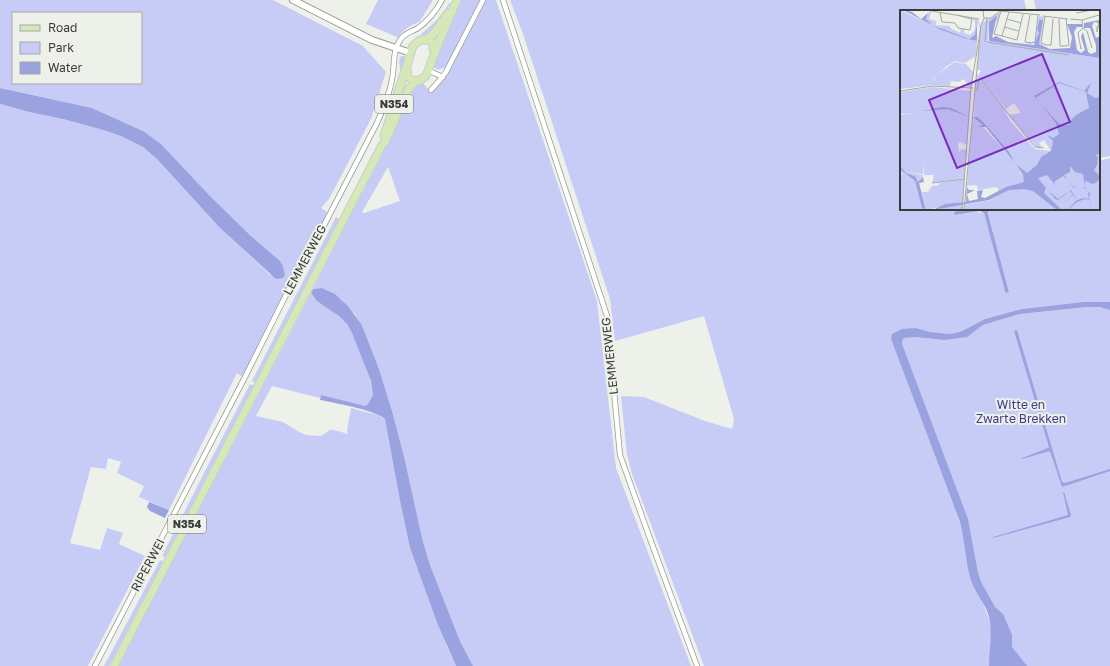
<svg xmlns="http://www.w3.org/2000/svg" width="1110" height="666" viewBox="0 0 1110 666" font-family="'Golos Text',sans-serif">
	<style>
		.green { fill: #c7ccf7; fill-rule: evenodd }
		.water { fill: #9ba2e0 }
		.lines { fill: none; stroke-linecap: round; stroke-linejoin: round }
		.minor-casing { stroke: #999c96; stroke-width: 6 }
		.tertiary-casing { stroke: #999c96; stroke-width: 8 }
		.primary-casing { stroke: #ccc; stroke-width: 9 }
		.minor { stroke: #fff; stroke-width: 4.5 }
		.tertiary { stroke: #fff; stroke-width: 6 }
		.primary { stroke: #d4e9b7; stroke-width: 7 }
		.labels { text-anchor: middle; stroke-width: 4; stroke-linejoin: round; paint-order: stroke }
		.shield { fill: #eef1ea; stroke: #71726e; stroke-width: 1 }
		.shield-label { font-size: 11px; font-weight: bold; fill: #3b3c39 }
		.street-label { font-size: 12px; fill: #3b3c39; stroke: #eef1ea }
		.park-label { font-size: 12px; fill: #3c3c87; stroke: #eef1ea }
		.inset-road { fill: none; stroke: #a6a9a3; stroke-width: 1 }
		.view { fill: #7b2cbf; fill-opacity: 0.15; stroke: #7b2cbf; stroke-width: 2 }
		.inset-edge { fill: none; stroke: #3b3c39; stroke-width: 2 }
	</style>
	<rect width="100%" height="100%" fill="#eef1ea"/>
	<!-- green -->
	<g class="green">
		<path d="M0,0H273L363,46L386,72L371,119L337,184L329,199L321,208L326,211L327,214L291,280L245,374L241,376L237,373L169,510L139,497L144,486L117,473L121,462L108,458L106,469L91,467L70,543L100,550L107,528L123,533L119,544L145,556L88,666H0V104L29,112L63,119L103,130L121,136L143,147L157,159L220,228L262,267L270,275H285L283,266L280,261L250,235L210,196L161,144L143,131L92,108L0,88ZM13,13H141V83H13Z"/>
		<polygon points="378,0 433,0 420,21 407,28 397,37 366,24"/>
		<polygon points="461,0 481,0 448,63 444,68 437,70 434,67 434,64 446,29"/>
		<path d="M486,0H496L597,301L616,468L691,666H473L460,641L430,565L422,538L404,456L392,411L379,369L367,338L355,314L341,299L327,290L322,288L313,289L387,144L410,92L416,85L423,83L431,93L437,87L447,74ZM388,167L400,201L364,213L362,212Z"/>
		<polygon points="510,0 1024,0 1027,11 901,11 901,209 959,209 955,215 976,212 984,213 1007,293 1009,292 989,218 989,210 990,209 1099,209 1099,161 1110,158 1110,302 1083,302 1022,309 985,319 962,331 951,334 930,332 916,328 891,339 960,522 963,533 967,565 990,621 980,583 899,343 904,338 915,337 944,340 983,325 1020,314 1087,307 1099,307 1110,310 1110,666 704,666 632,474 627,455 621,396 644,397 705,421 732,429 734,419 704,316 615,341 610,299 523,34"/>
		<polygon points="1034,0 1110,0 1110,156 1099,158 1099,11 1036,11"/>
		<path d="M449,3H451L437,26L428,34L421,36L420,35C432,25 442,16 449,3Z"/>
		<polygon points="402,56 404,56 406,60 401,73 399,62 400,57"/>
		<polygon points="336,217 340,220 256,384 252,381"/>
		<path d="M311,293C316,301 322,304 330,308C336,312 341,318 346,323C354,333 373,381 373,394C372,399 370,404 365,406H361L321,395L320,398L272,386L256,416L283,422L299,432L306,435L321,436L330,430H334L348,434L347,430L351,408L378,415L385,419L400,501L410,548L447,647L456,666H118Z"/>
		<polygon points="250,384 255,386 166,558 162,556 203,475"/>
		<polygon points="160,560 163,562 109,666 104,666"/>
	</g>
	<!-- water -->
	<g class="water">
		<polygon points="0,88 92,108 143,131 161,144 210,196 250,235 280,261 283,266 285,275 283,278 276,279 220,228 157,159 143,147 121,136 103,130 63,119 29,112 0,104"/>
		<polygon points="959,209 962,209 964,211 990,209 988,213 989,218 1009,292 1006,293 1005,291 984,213 980,211 955,215 954,212 958,211"/>
		<path d="M322,288L335,294L348,306L361,324L367,338L379,369L392,411L404,456L422,538L430,565L460,641L473,666H456L438,625L410,548L400,501L385,419C376,410 334,403 320,400L321,395L365,406L368,404L371,399L373,394L371,381L352,333L347,324L339,316L317,301L311,293L313,289Z"/>
		<path d="M1083,302H1110V310L1099,307H1087L1020,314L983,325L967,337L944,340L915,337L904,338L902,341V344L968,519L978,573L981,582L995,607L1003,614L1012,635V647L1027,666H989C989,650 993,632 989,616C985,603 974,592 970,577C965,559 965,541 960,522L891,339L892,334L902,329L916,328L930,332L951,334L962,331L985,319L1022,309Z"/>
		<polygon points="1017,330 1062,482 1065,483 1110,469 1110,471 1062,487 1050,451 1022,459 1022,458 1048,448 1049,447 1014,331"/>
		<polygon points="1063,492 1064,492 1071,515 1070,517 993,538 993,537 1068,515"/>
		<polygon points="149,502 169,510 165,518 150,511 147,507"/>
	</g>
	<g class="lines">
		<defs>
			<g id="minor">
				<polyline points="503,0 607,316 620,455 649,536 697,666"/>
				<polyline points="429,71 443,77"/>
				<polyline points="431,90 439,81 446,72 483,0"/>
				<path d="M95,666L244,379L290,287L320,233L377,123C383,109 390,94 392,79C395,66 392,52 400,40C404,33 412,32 418,28C428,21 436,11 442,0"/>
			</g>
			<polyline id="tertiary" points="293,0 372,40 411,53"/>
			<g id="primary">
				<polyline points="427,39 435,32 448,13"/>
				<polyline points="407,69 408,77 412,80 419,81 426,76 439,42 457,0"/>
				<polyline points="384,136 413,46 420,40 429,40 433,44 433,49 435,53"/>
				<polyline points="114,666 382,145 385,142 408,90 415,81"/>
			</g>
		</defs>
		<!-- minor casing -->
		<use href="#minor" class="minor-casing"/>
		<!-- tertiary casing -->
		<use href="#tertiary" class="tertiary-casing"/>
		<!-- primary casing -->
		<use href="#primary" class="primary-casing"/>
		<!-- minor -->
		<use href="#minor" class="minor"/>
		<!-- tertiary -->
		<use href="#tertiary" class="tertiary"/>
		<!-- primary -->
		<use href="#primary" class="primary"/>
	</g>
	<g class="labels">
		<!-- shield labels -->
		<g class="shield">
			<rect x="375" y="95" width="38" height="18" rx="3"/>
			<rect x="168" y="515" width="38" height="18" rx="3"/>
		</g>
		<g class="shield-label">
			<text x="394" y="108">N354</text>
			<text x="187" y="528">N354</text>
		</g>
		<!-- street labels -->
		<g class="street-label">
			<text transform="translate(305 260) rotate(-62)" y="4">LEMMERWEG</text>
			<text transform="translate(610 356) rotate(-96)" y="4">LEMMERWEG</text>
			<text transform="translate(148 565) rotate(-62)" y="4">RIPERWEI</text>
		</g>
		<!-- park labels -->
		<g class="park-label">
			<text x="1021" y="409">Witte en<tspan x="1021" dy="14">Zwarte Brekken</tspan></text>
		</g>
	</g>
	<!-- overview -->
	<g transform="translate(900 10)">
		<rect width="200" height="200" fill="#eef1ea"/>
		<path d="M0,0L46,22L77,31L76,46L65,53L55,51L47,56L34,67L33,75L0,79ZM29,2H31L29,9L36,11V15L50,16V18L60,23L61,19H64V23L70,25L75,20V11L72,9L77,10L72,9H78L80,15L79,20V11L78,16L76,13V25L70,29L55,25L29,13L26,9ZM101,2L97,12L95,10L97,5L89,12L88,31L200,48V71L190,74L186,81L180,80L186,82L191,74L200,71V200H64L65,195L90,190L101,184L97,177L78,180L77,175L67,176L73,107L83,113V117L115,152L83,112L74,106L76,66L102,96L111,112L135,139L151,141L144,130L139,133L142,137H136L109,105L121,103L114,93L106,99L78,66L81,61L77,59L82,13ZM139,6L144,7L140,33L148,37L139,34L142,10L138,12L137,19L139,23L136,33L127,34L135,31ZM55,52L66,54L74,63L71,77H67V73L63,69L59,72L51,71L50,76L33,75L35,66ZM33,77L34,88L33,77L71,81L67,135L60,132L58,134L59,142L62,139L67,140L64,168L32,173L34,165H24L23,150V164L7,162L23,165L22,171L18,172L13,165L6,163L0,156V105L16,103L0,104V82ZM0,159L15,171L23,200H0V165L2,164ZM64,169L63,192L26,200L22,182H28L32,176L39,175V173ZM63,194V200H38L44,197Z" fill="#c7ccf7"/>
		<path d="M3,0L12,2L21,9L28,3L26,9L32,15L69,29L75,25L77,12V31L64,28L41,20ZM97,5L92,28L96,26L108,32L134,35L139,23L137,19L139,10H143L139,34L150,39L170,38L172,27L167,14H182V17H177L174,22L177,40L181,43L185,40L181,27L183,22L188,42L191,44L196,42V35L190,18H184V13L200,10V13L194,12L192,16L196,28L200,26V48L89,31V12ZM200,71L191,74L187,83L195,88L200,87V142L196,145L197,148V145L198,143H200L197,145L198,147L197,155L194,160L200,166L198,170H200L193,174L185,171V177L190,184L189,191L191,196V198L189,190L185,189L177,192L184,200L177,192L171,197L174,200L171,197L168,200H167L177,190L184,188L189,189L188,181L185,178L182,179L178,175L171,180L177,190L173,185L166,191L169,195L164,189L158,194L164,189L166,191L173,184L170,181L158,190L155,189L151,184H149L151,183L158,189L174,178L169,171L174,177L178,175L182,179L185,177L183,164L175,162L170,156V162L164,165L168,170L163,166L154,172L157,177L147,165L138,168L146,178L144,183L162,200H157L133,181L124,179L109,180L89,190L33,200L45,194L66,192L67,177L69,180H75L67,184L69,191L78,189L77,181L83,180L81,187L85,188L106,177L124,172L123,164L116,154L127,163L137,155L141,147L151,141L153,131L147,125L153,128L159,124L156,113L134,86L159,72L184,81L190,74ZM159,73L186,82L189,98L176,105L169,112V115L159,114L135,88ZM43,97L51,98L69,107L48,99L21,101ZM73,107H77L83,112L109,142L115,153L86,117H78L83,115ZM0,156L6,163L15,166L18,172L23,167L24,172L19,173L26,200L22,198L15,171L1,160Z" fill="#9ba2e0" fill-rule="evenodd"/>
		<path class="inset-road" d="M26,0L79,9M101,1L94,24L102,26M109,2L102,26L113,29L117,30L123,4M40,3L42,12L55,13L58,18L70,20L72,8M176,3L192,0M57,5L71,9M130,5L125,32L130,33L135,32L138,5M143,6L168,9M145,6L141,33L147,35H151L153,9M84,8H91L100,1L140,5M107,9L121,13M159,9L160,36H165L169,35L166,9M170,9L182,10L199,5M197,16V22L200,6M104,17L119,21M183,18L187,21L192,38M85,32L87,8M87,32L169,45M181,37V39L178,23L183,18L182,10M77,65L135,137L144,138M0,81L33,76L73,78M77,81L79,69M32,173L64,169M62,200L71,77L81,16M64,200L81,15L84,9L83,0"/>
		<path class="view" d="M142,44L170,112L57,158L29,90Z"/>
		<rect width="200" height="200" class="inset-edge"/>
	</g>
	<!-- legend -->
	<rect x="12" y="12" width="130" height="72" fill="#eef1ea" stroke="#a6a9a3"/>
	<rect x="20" y="25" width="20" height="6" fill="#d4e9b7" stroke="#a6a9a3"/>
	<text x="48" y="32" font-size="12" fill="#3b3c39">Road</text>
	<rect x="20" y="42" width="20" height="12" fill="#c7ccf7" stroke="#a6a9a3"/>
	<text x="48" y="52" font-size="12" fill="#3b3c39">Park</text>
	<rect x="20" y="62" width="20" height="12" fill="#9ba2e0" stroke="#a6a9a3"/>
	<text x="48" y="72" font-size="12" fill="#3b3c39">Water</text>
</svg>
